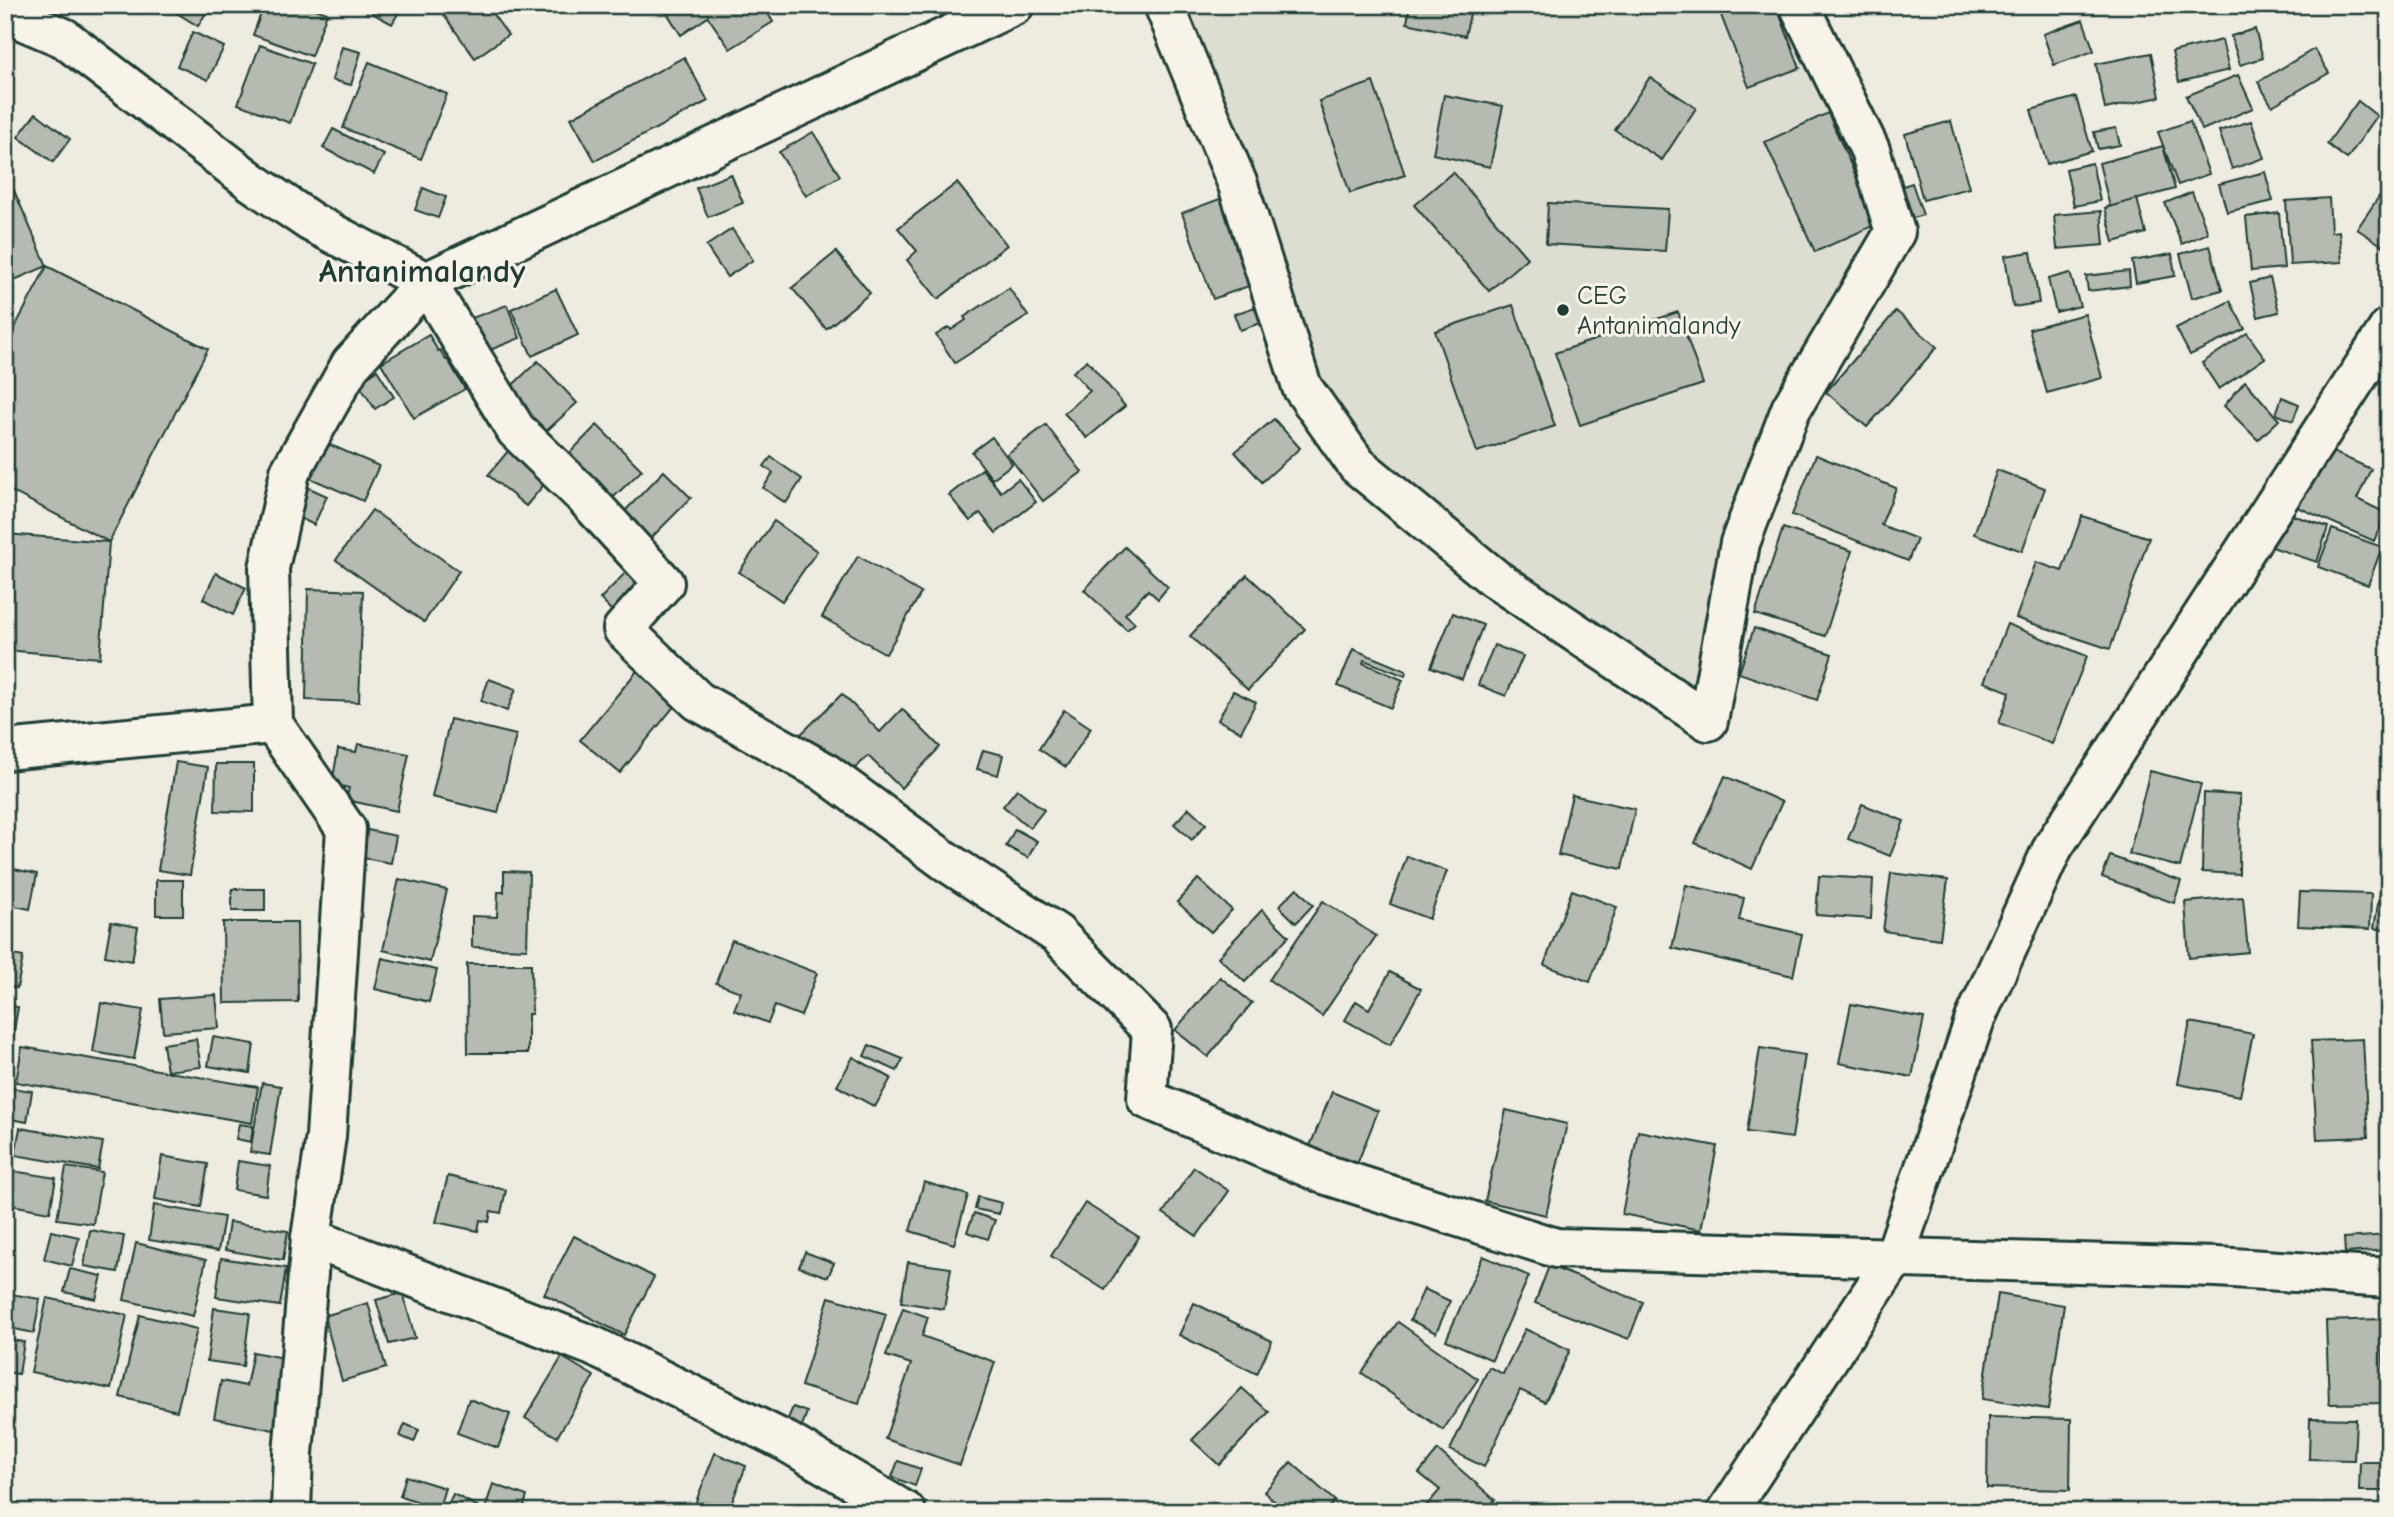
<svg xmlns="http://www.w3.org/2000/svg" width="2394" height="1517" viewBox="0 0 2394 1517" font-family="'Comic Neue',sans-serif">
	<style>
		.built { fill: #ddddd2 }
		.building { fill: #b5bbb0; stroke: #1f3d34; stroke-width: 2 }
		.lines { fill: none; stroke-linecap: round; stroke-linejoin: round }
		.street-casing { stroke: #1f3d34; stroke-width: 44 }
		.street { stroke: #f7f3e8; stroke-width: 38 }
		.poi-dot { fill: #1f3d34; stroke: #f7f3e8; stroke-width: 2.5 }
		.labels { text-anchor: middle; stroke-width: 6; stroke-linejoin: round; paint-order: stroke }
		.poi-label { font-size: 26px; fill: #1f3d34; stroke: #f7f3e8; text-anchor: start }
		.district-label { font-size: 33px; font-weight: bold; fill: #1f3d34; stroke: #f7f3e8 }
	</style>
	<rect width="100%" height="100%" fill="#eeece1"/>
	<filter id="ink" filterUnits="userSpaceOnUse"><feTurbulence type="fractalNoise" baseFrequency=".0143" numOctaves="2"/><feDisplacementMap in="SourceGraphic" scale="14" xChannelSelector="R" yChannelSelector="G"/><feConvolveMatrix kernelMatrix="1 2 1 2 8 2 1 2 1" color-interpolation-filters="sRGB"/></filter>
	<g filter="url(#ink)">
		<!-- built -->
		<polygon class="built" points="1164,5 1799,5 1895,232 1791,409 1708,721 1494,578 1302,387"/>
		<!-- building -->
		<g class="building">
			<polygon points="164,5 211,5 198,26"/>
			<polygon points="264,5 305,5 327,13 311,56 253,35"/>
			<polygon points="376,5 403,5 392,24 372,13"/>
			<polygon points="456,5 486,5 508,35 475,58 443,14"/>
			<polygon points="668,5 763,5 773,22 730,49 708,17 681,35 664,8"/>
			<polygon points="1410,5 1472,5 1465,36 1407,23"/>
			<polygon points="1717,5 1776,5 1800,68 1749,87"/>
			<polygon points="2083,20 2094,51 2054,65 2043,34"/>
			<polygon points="2255,29 2263,58 2240,65 2231,36"/>
			<polygon points="193,32 224,47 208,80 177,66"/>
			<polygon points="2222,40 2229,70 2179,82 2172,52"/>
			<polygon points="260,45 312,64 290,123 238,104"/>
			<polygon points="342,47 361,52 351,85 332,80"/>
			<polygon points="2314,49 2329,73 2272,106 2258,82"/>
			<polygon points="2151,53 2160,97 2105,109 2096,64"/>
			<polygon points="684,57 708,101 595,161 571,118"/>
			<polygon points="369,62 447,94 421,159 343,128"/>
			<polygon points="2238,75 2253,108 2202,130 2186,96"/>
			<polygon points="1650,77 1696,108 1662,160 1615,130"/>
			<polygon points="1373,82 1405,175 1350,193 1319,101"/>
			<polygon points="1444,95 1503,106 1490,167 1433,154"/>
			<polygon points="2076,97 2092,151 2047,164 2031,110"/>
			<polygon points="2358,101 2377,116 2347,159 2327,144"/>
			<polygon points="36,113 70,139 53,162 18,137"/>
			<polygon points="1828,113 1877,224 1815,252 1765,142"/>
			<polygon points="1951,121 1969,188 1923,200 1905,134"/>
			<polygon points="2190,121 2209,174 2178,185 2158,132"/>
			<polygon points="2251,121 2264,158 2232,169 2219,131"/>
			<polygon points="2116,128 2120,145 2098,149 2094,132"/>
			<polygon points="333,129 384,155 374,174 323,148"/>
			<polygon points="813,132 840,176 806,196 779,152"/>
			<polygon points="2163,146 2175,189 2110,207 2099,163"/>
			<polygon points="2092,163 2100,201 2074,206 2066,169"/>
			<polygon points="5,170 47,266 5,284"/>
			<polygon points="1453,172 1527,258 1489,291 1414,205"/>
			<polygon points="2265,172 2273,201 2227,212 2219,184"/>
			<polygon points="731,174 743,203 708,217 696,188"/>
			<polygon points="957,183 1007,245 938,299 907,260 917,251 898,228"/>
			<polygon points="1912,183 1923,215 1906,220 1894,189"/>
			<polygon points="423,188 446,197 438,218 415,210"/>
			<polygon points="2192,192 2208,233 2182,244 2165,203"/>
			<polygon points="2382,192 2389,196 2389,250 2357,229"/>
			<polygon points="1225,197 1257,283 1213,299 1182,213"/>
			<polygon points="2329,198 2331,232 2339,231 2342,262 2290,265 2286,201"/>
			<polygon points="2137,199 2146,233 2114,242 2105,208"/>
			<polygon points="1548,203 1668,209 1665,251 1546,244"/>
			<polygon points="2101,211 2104,245 2057,249 2054,215"/>
			<polygon points="2279,213 2284,268 2251,271 2246,217"/>
			<polygon points="732,229 753,260 727,277 706,246"/>
			<polygon points="2210,246 2222,290 2192,298 2180,254"/>
			<polygon points="836,252 870,293 826,329 792,288"/>
			<polygon points="2031,252 2039,303 2013,307 2005,256"/>
			<polygon points="2172,254 2175,276 2136,283 2132,261"/>
			<polygon points="47,266 208,349 109,542 5,488 5,346"/>
			<polygon points="2129,271 2130,286 2088,291 2086,276"/>
			<polygon points="2070,273 2080,306 2056,312 2048,279"/>
			<polygon points="2270,278 2279,312 2258,317 2250,283"/>
			<polygon points="1009,288 1028,316 955,363 936,335 949,327 951,330 966,320 964,317"/>
			<polygon points="556,289 578,335 532,356 511,309"/>
			<polygon points="2230,301 2245,329 2190,355 2176,328"/>
			<polygon points="507,305 520,338 475,356 461,322"/>
			<polygon points="1513,305 1555,426 1477,452 1435,331"/>
			<polygon points="1255,307 1261,323 1240,330 1234,314"/>
			<polygon points="1896,311 1937,347 1867,427 1826,392"/>
			<polygon points="1678,312 1703,384 1580,425 1555,353"/>
			<polygon points="2085,314 2102,378 2047,393 2029,329"/>
			<polygon points="2247,333 2265,358 2219,389 2202,363"/>
			<polygon points="429,335 438,351 440,350 446,360 448,360 465,389 414,418 381,363"/>
			<polygon points="1087,360 1125,406 1087,438 1064,413 1090,391 1073,372"/>
			<polygon points="538,361 577,403 541,436 502,395"/>
			<polygon points="377,370 394,397 375,409 358,383"/>
			<polygon points="2245,381 2279,420 2258,440 2224,406"/>
			<polygon points="2282,397 2299,404 2293,421 2276,414"/>
			<polygon points="1274,419 1300,448 1262,482 1235,452"/>
			<polygon points="597,425 642,470 600,510 557,466"/>
			<polygon points="1046,425 1082,472 1043,501 1007,454"/>
			<polygon points="992,437 1012,464 992,479 972,452"/>
			<polygon points="326,443 379,466 363,501 310,478"/>
			<polygon points="514,444 552,475 526,506 488,475"/>
			<polygon points="2319,446 2371,469 2357,499 2386,513 2374,541 2293,505"/>
			<polygon points="1816,455 1896,488 1881,525 1917,539 1908,561 1792,515"/>
			<polygon points="771,457 802,479 786,503 763,488 773,473 764,466"/>
			<polygon points="982,469 1001,492 1018,479 1036,502 996,533 980,513 970,521 949,495"/>
			<polygon points="1997,470 2045,488 2022,551 1974,534"/>
			<polygon points="664,471 691,498 650,539 623,513"/>
			<polygon points="307,487 327,496 314,525 294,515"/>
			<polygon points="372,510 459,571 424,622 336,560"/>
			<polygon points="2277,510 2328,527 2317,562 2266,545"/>
			<polygon points="2082,516 2149,538 2110,649 2016,618 2036,562 2062,571"/>
			<polygon points="774,521 817,551 782,601 739,572"/>
			<polygon points="1783,528 1852,551 1825,636 1755,614"/>
			<polygon points="2332,529 2382,547 2368,585 2318,567"/>
			<polygon points="5,534 109,542 100,658 5,650"/>
			<polygon points="1125,547 1168,587 1158,599 1148,590 1125,614 1135,623 1127,630 1084,590"/>
			<polygon points="858,556 921,593 886,654 822,617"/>
			<polygon points="633,565 655,586 622,621 600,599"/>
			<polygon points="216,573 246,588 233,615 203,599"/>
			<polygon points="1247,575 1305,629 1248,690 1190,636"/>
			<polygon points="308,589 363,591 359,702 306,700"/>
			<polygon points="1453,613 1483,625 1462,679 1431,667"/>
			<polygon points="2007,624 2087,656 2052,744 1999,723 2010,692 1984,682"/>
			<polygon points="1754,628 1832,654 1817,700 1739,673"/>
			<polygon points="1494,645 1523,656 1506,696 1478,685"/>
			<polygon points="1353,649 1406,671 1405,676 1364,660 1363,663 1403,680 1391,708 1338,686"/>
			<polygon points="641,666 681,698 620,773 580,740"/>
			<polygon points="489,679 516,689 507,711 481,701"/>
			<polygon points="1233,691 1256,702 1241,732 1218,720"/>
			<polygon points="842,694 880,732 902,709 940,747 901,788 868,756 844,779 800,735"/>
			<polygon points="1064,710 1091,728 1066,767 1039,749"/>
			<polygon points="450,719 516,735 498,813 432,797"/>
			<polygon points="358,744 409,754 397,811 346,800 349,788 332,784 338,749 356,752"/>
			<polygon points="983,750 1003,755 998,775 977,769"/>
			<polygon points="176,762 208,767 190,875 158,870"/>
			<polygon points="216,764 254,764 254,812 215,811"/>
			<polygon points="2150,771 2201,784 2180,867 2129,854"/>
			<polygon points="1725,776 1782,802 1752,869 1695,843"/>
			<polygon points="1017,789 1044,810 1030,828 1003,806"/>
			<polygon points="2204,793 2240,795 2239,874 2202,872"/>
			<polygon points="1572,795 1635,809 1622,869 1558,855"/>
			<polygon points="1862,804 1904,821 1890,856 1848,839"/>
			<polygon points="1189,808 1206,824 1192,840 1174,824"/>
			<polygon points="363,829 396,836 391,863 358,857"/>
			<polygon points="1015,829 1037,841 1028,858 1006,846"/>
			<polygon points="1407,856 1447,871 1429,919 1390,904"/>
			<polygon points="2110,856 2181,881 2174,903 2102,877"/>
			<polygon points="5,867 37,874 30,909 5,904"/>
			<polygon points="504,871 529,872 527,949 472,947 472,916 497,917 498,892 504,892"/>
			<polygon points="1891,873 1948,880 1940,939 1883,931"/>
			<polygon points="1819,876 1873,879 1871,919 1816,915"/>
			<polygon points="399,879 447,890 430,962 383,950"/>
			<polygon points="1198,879 1232,910 1211,932 1177,902"/>
			<rect x="156" y="880" width="27" height="35"/>
			<polygon points="1686,885 1744,898 1739,920 1802,934 1793,976 1672,948"/>
			<polygon points="1297,888 1313,905 1296,923 1279,906"/>
			<rect x="232" y="889" width="33" height="22"/>
			<polygon points="1572,890 1617,907 1590,982 1544,965"/>
			<polygon points="2300,892 2371,894 2370,929 2298,926"/>
			<polygon points="2380,892 2389,893 2389,931 2374,928"/>
			<polygon points="2243,897 2248,952 2189,958 2185,902"/>
			<polygon points="1323,901 1376,936 1322,1016 1269,980"/>
			<polygon points="5,910 14,911 9,946 5,945"/>
			<polygon points="1262,910 1289,936 1245,982 1218,957"/>
			<polygon points="111,922 138,927 132,961 105,956"/>
			<polygon points="223,922 297,922 298,1002 224,1003"/>
			<polygon points="732,940 817,973 801,1016 775,1006 768,1023 734,1010 741,992 716,983"/>
			<polygon points="5,953 23,957 17,988 5,986"/>
			<polygon points="382,958 437,970 429,1002 375,989"/>
			<polygon points="467,964 531,964 532,1014 528,1014 528,1053 468,1053"/>
			<polygon points="1390,972 1421,989 1390,1045 1345,1020 1356,1001 1369,1009"/>
			<polygon points="1220,977 1252,1003 1208,1057 1175,1030"/>
			<polygon points="216,995 219,1028 163,1032 160,999"/>
			<polygon points="101,1003 143,1010 134,1059 93,1052"/>
			<polygon points="1851,1004 1924,1018 1912,1077 1839,1063"/>
			<polygon points="5,1005 18,1007 13,1037 5,1036"/>
			<polygon points="2190,1022 2253,1034 2240,1096 2178,1084"/>
			<polygon points="213,1037 254,1044 250,1073 208,1066"/>
			<polygon points="196,1039 201,1067 167,1071 163,1044"/>
			<polygon points="2363,1039 2368,1137 2317,1139 2311,1041"/>
			<polygon points="5,1043 11,1044 5,1081"/>
			<polygon points="869,1045 903,1059 897,1071 864,1056"/>
			<polygon points="22,1047 258,1087 252,1123 16,1082"/>
			<polygon points="1760,1048 1805,1055 1792,1138 1747,1132"/>
			<polygon points="853,1057 891,1078 875,1107 837,1086"/>
			<polygon points="262,1083 281,1086 270,1155 250,1152"/>
			<polygon points="5,1087 32,1091 27,1122 5,1118"/>
			<polygon points="1332,1092 1378,1111 1352,1177 1305,1158"/>
			<polygon points="1506,1110 1567,1124 1546,1215 1485,1201"/>
			<polygon points="239,1124 253,1126 251,1142 236,1139"/>
			<polygon points="5,1127 13,1128 6,1170 56,1178 50,1212 5,1204"/>
			<polygon points="20,1128 103,1142 98,1169 15,1155"/>
			<polygon points="1638,1131 1717,1146 1701,1230 1622,1214"/>
			<polygon points="162,1156 208,1164 201,1207 155,1199"/>
			<polygon points="238,1161 270,1166 266,1195 234,1190"/>
			<polygon points="66,1167 102,1172 93,1224 57,1219"/>
			<polygon points="1194,1167 1229,1191 1197,1236 1163,1213"/>
			<polygon points="448,1176 506,1190 501,1213 491,1211 489,1222 480,1220 478,1231 436,1222"/>
			<polygon points="924,1182 968,1195 954,1244 910,1231"/>
			<polygon points="978,1197 1002,1203 999,1214 975,1209"/>
			<polygon points="1085,1203 1139,1237 1105,1290 1051,1256"/>
			<polygon points="2381,1203 2389,1203 2389,1230 2381,1229"/>
			<polygon points="154,1205 224,1217 218,1251 149,1240"/>
			<polygon points="974,1213 995,1220 988,1239 967,1232"/>
			<polygon points="229,1222 288,1231 283,1260 225,1250"/>
			<polygon points="90,1230 124,1236 118,1272 84,1266"/>
			<polygon points="51,1231 79,1237 72,1266 44,1259"/>
			<polygon points="2389,1235 2389,1250 2345,1253 2344,1238"/>
			<polygon points="574,1236 654,1277 624,1335 544,1294"/>
			<polygon points="136,1243 206,1260 193,1316 124,1300"/>
			<polygon points="805,1252 834,1263 828,1277 799,1267"/>
			<polygon points="1483,1256 1529,1276 1492,1360 1446,1340"/>
			<polygon points="221,1258 286,1268 280,1306 216,1297"/>
			<polygon points="908,1262 951,1268 944,1309 901,1302"/>
			<polygon points="1549,1266 1643,1302 1629,1339 1535,1303"/>
			<polygon points="70,1269 102,1276 96,1299 64,1292"/>
			<polygon points="1424,1289 1450,1301 1436,1333 1410,1320"/>
			<polygon points="5,1293 40,1299 34,1333 5,1327"/>
			<polygon points="403,1293 415,1338 389,1344 376,1300"/>
			<polygon points="1998,1294 2064,1305 2048,1409 1982,1399"/>
			<polygon points="829,1297 886,1314 859,1404 801,1386"/>
			<polygon points="47,1298 127,1315 111,1389 31,1372"/>
			<polygon points="368,1303 386,1368 342,1381 324,1316"/>
			<polygon points="1194,1303 1272,1341 1257,1374 1179,1335"/>
			<polygon points="214,1308 250,1313 243,1366 207,1361"/>
			<polygon points="903,1308 928,1317 922,1336 995,1362 960,1465 885,1439 911,1364 886,1356"/>
			<polygon points="140,1315 197,1329 177,1411 120,1397"/>
			<polygon points="2381,1319 2385,1403 2329,1404 2326,1321"/>
			<polygon points="1398,1322 1478,1379 1443,1430 1362,1373"/>
			<polygon points="1525,1329 1570,1350 1545,1402 1520,1390 1484,1467 1450,1450 1489,1367 1503,1374"/>
			<polygon points="5,1339 24,1342 19,1374 5,1372"/>
			<polygon points="253,1352 298,1361 284,1432 214,1418 221,1381 246,1386"/>
			<polygon points="562,1357 594,1376 557,1437 525,1418"/>
			<polygon points="1242,1388 1269,1412 1219,1465 1192,1440"/>
			<polygon points="469,1399 510,1414 498,1448 457,1433"/>
			<polygon points="793,1407 807,1412 802,1426 787,1421"/>
			<polygon points="1988,1417 2071,1419 2070,1490 1987,1488"/>
			<polygon points="2310,1418 2356,1419 2354,1460 2309,1459"/>
			<polygon points="405,1424 419,1430 414,1442 400,1436"/>
			<polygon points="1438,1450 1495,1500 1485,1512 1421,1512 1440,1490 1419,1473"/>
			<polygon points="715,1453 746,1466 728,1512 699,1512 693,1509"/>
			<polygon points="898,1461 921,1469 915,1486 892,1477"/>
			<polygon points="1291,1462 1335,1501 1325,1512 1286,1512 1264,1492"/>
			<polygon points="2360,1462 2389,1462 2389,1491 2359,1491"/>
			<polygon points="406,1476 445,1488 439,1508 400,1496"/>
			<polygon points="493,1484 527,1496 522,1512 484,1512"/>
			<polygon points="453,1494 479,1507 476,1512 444,1512"/>
		</g>
		<g class="lines">
			<defs>
				<g id="street">
					<polyline points="1164,5 1238,185 1302,387 1357,465 1494,578 1708,721 1740,543 1791,409 1895,232 1870,150 1799,5"/>
					<polyline points="5,13 64,38 252,182 311,222 426,282 1014,5"/>
					<polyline points="5,750 273,724"/>
					<polyline points="311,1238 593,1346 787,1442 906,1512"/>
					<polyline points="291,1512 293,1454 311,1238 326,1136 346,829 273,724 269,568 290,472 351,364 426,282 516,430 583,495 664,583 623,629 698,701 823,771 944,860 1057,934 1152,1030 1147,1099 1324,1174 1556,1248 2217,1267 2389,1278"/>
					<polyline points="1727,1512 1894,1259 1975,1019 2053,847 2389,328"/>
				</g>
			</defs>
			<!-- street casing -->
			<use href="#street" class="street-casing"/>
			<!-- street -->
			<use href="#street" class="street"/>
		</g>
	</g>
	<!-- markers -->
	<circle class="poi-dot" cx="1563" cy="310" r="7"/>
	<g class="labels">
		<!-- poi labels -->
		<g class="poi-label">
			<text x="1577" y="304">CEG<tspan x="1577" dy="30">Antanimalandy</tspan></text>
		</g>
		<!-- district labels -->
		<g class="district-label">
			<text x="422" y="282">Antanimalandy</text>
		</g>
	</g>
	<!-- margin -->
	<rect width="2394" height="1517" fill="none" stroke="#f7f3e8" stroke-width="28"/>
	<rect x="14" y="14" width="2366" height="1489" fill="none" stroke="#1f3d34" stroke-width="2.5" filter="url(#ink)"/>
</svg>
